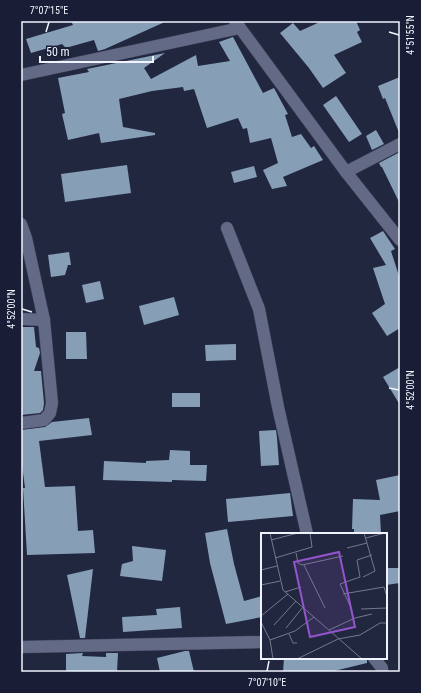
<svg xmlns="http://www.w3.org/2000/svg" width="421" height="693" viewBox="0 0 421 693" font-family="'Roboto Condensed',sans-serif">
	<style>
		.building { fill: #869fb7 }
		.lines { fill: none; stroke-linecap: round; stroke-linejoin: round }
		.minor-casing { stroke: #3e4156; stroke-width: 13 }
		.minor { stroke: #636a86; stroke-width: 12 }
		.ticks { fill: none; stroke: #f1f4fe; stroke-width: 1.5 }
		.inset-road { fill: none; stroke: #75798c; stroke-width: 1 }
		.view { fill: #9354cc; fill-opacity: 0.15; stroke: #9354cc; stroke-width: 2 }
		.inset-edge { fill: none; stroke: #f1f4fe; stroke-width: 2 }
		.neatline { fill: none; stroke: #f1f4fe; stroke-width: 1.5 }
		.ticks-label { font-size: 10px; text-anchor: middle; fill: #f1f4fe }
	</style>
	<rect width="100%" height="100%" fill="#222740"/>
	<!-- building -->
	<g class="building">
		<polygon points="71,21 167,21 105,49 98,51 94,40 69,47 65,47 62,44 31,53 26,39 73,25"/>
		<polygon points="322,21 356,21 360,30 357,32 362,42 334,55 346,73 323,88 309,68 280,33 293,23 300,31"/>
		<polygon points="233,37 263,93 274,88 288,114 285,115 292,137 301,134 311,148 314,146 323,160 283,177 287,186 272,189 263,170 278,163 271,138 250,143 247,128 243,129 238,118 207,128 194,89 184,91 183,87 152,91 119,99 123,127 155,133 155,135 101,143 99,133 68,140 62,114 65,113 58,78 89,72 87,69 165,53 144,68 151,79 196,55 198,66 230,61 219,42"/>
		<polygon points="400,77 400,135 385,98 383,99 378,86"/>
		<polygon points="336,96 362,134 349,142 323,105"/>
		<polygon points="376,130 384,144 372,150 366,136"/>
		<polygon points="400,152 400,204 382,167 381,167 379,163"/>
		<polygon points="127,165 131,193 65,202 61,174"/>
		<polygon points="254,166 257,177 234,183 231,172"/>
		<polygon points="383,231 395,249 391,251 400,279 400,328 387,336 372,313 385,304 373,268 386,265 370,238"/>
		<polygon points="69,252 71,265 68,265 65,275 51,277 48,255"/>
		<polygon points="100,281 104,299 86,303 82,285"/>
		<polygon points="174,297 179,315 144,325 139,306"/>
		<polygon points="21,327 34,327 36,347 39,348 40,353 34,371 41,371 44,403 43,410 40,413 21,415"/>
		<polygon points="66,332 86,332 87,359 66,359"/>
		<polygon points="236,344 236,360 206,361 205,345"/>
		<polygon points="400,367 400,405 383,377"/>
		<rect x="172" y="393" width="28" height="14"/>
		<polygon points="89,418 92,435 39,441 45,487 75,486 78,531 93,530 95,553 27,555 23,488 25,488 21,457 21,430 45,427 52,422"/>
		<polygon points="276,430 277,438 279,465 261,466 259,431"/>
		<polygon points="170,450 190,451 190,465 207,465 206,481 172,480 172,482 103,480 104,461 146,463 146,461 169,460"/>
		<polygon points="400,475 400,511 380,515 381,534 354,534 354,529 352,529 353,499 380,500 376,480"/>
		<polygon points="290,493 293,516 228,522 226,499"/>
		<polygon points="227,529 234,564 244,601 262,596 262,617 226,624 210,563 205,533"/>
		<polygon points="132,546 166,550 162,581 120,576 122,564 133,561"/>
		<polygon points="386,568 400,568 400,583 386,585"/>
		<polygon points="93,569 85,638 80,638 67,575"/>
		<polygon points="180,607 182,628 123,632 122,617 157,615 156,609"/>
		<polygon points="185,651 189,651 194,672 160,672 157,658"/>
		<polygon points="83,653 82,656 106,657 106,653 118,653 117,672 66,672 66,654"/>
		<polygon points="284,658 367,658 367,663 334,671 334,672 283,672"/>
	</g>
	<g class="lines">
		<defs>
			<g id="minor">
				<polyline points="235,21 346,172 400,240"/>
				<polyline points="21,75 240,28"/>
				<polyline points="346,172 400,144"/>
				<polyline points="21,224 26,238 44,320 52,403 50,413 44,420 21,423"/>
				<polyline points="227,228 259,309 278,407 307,534"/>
				<polyline points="21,319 44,320"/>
				<polyline points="21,647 262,642"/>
				<polyline points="374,658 382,668 382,672"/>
			</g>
		</defs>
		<!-- minor casing -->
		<use href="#minor" class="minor-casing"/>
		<!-- minor -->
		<use href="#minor" class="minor"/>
	</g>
	<!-- ticks -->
	<path class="ticks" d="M46,32L49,22M389,32L399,35M22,309L32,312M389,388L399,390M267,671L269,661"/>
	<!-- overview -->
	<g transform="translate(261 533)">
		<rect width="126" height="126" fill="#222740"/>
		<path class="inset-road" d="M9,0L22,57L101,126M105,5L124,0M10,7L37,0M86,15L106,10M35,20L37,30L41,32L82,23M14,25L51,14L49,0M43,32L64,75M0,37L16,33M102,44L114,38L103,0M0,52L19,48M24,59L40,54M82,61L123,54L126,64M100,76L126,75M91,77L79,51L99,44L96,27L111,22M0,83L27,61M0,89L9,107L12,126M13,92L35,68M25,95L42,74M68,97L94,85L111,81M28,101L32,110H36M9,107L34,98L53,84M36,126L77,106L99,102L119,90H126"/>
		<path class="view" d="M78,19L94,94L49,104L33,29Z"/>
		<rect width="126" height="126" class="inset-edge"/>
	</g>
	<!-- border -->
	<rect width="421" height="693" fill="none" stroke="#191d35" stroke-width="44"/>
	<!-- scale -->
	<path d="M40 56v6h113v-6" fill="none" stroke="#f1f4fe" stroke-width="2"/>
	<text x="46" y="56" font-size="12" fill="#f1f4fe" stroke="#191d35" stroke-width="3" paint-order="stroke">50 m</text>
	<rect x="22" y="22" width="377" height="649" class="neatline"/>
	<g class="ticks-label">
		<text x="49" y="14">7°07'15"E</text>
		<text transform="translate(410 35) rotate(-90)" y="4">4°51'55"N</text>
		<text transform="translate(11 309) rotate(-90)" y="4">4°52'00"N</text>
		<text transform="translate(410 390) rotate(-90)" y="4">4°52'00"N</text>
		<text x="267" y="686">7°07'10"E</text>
	</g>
</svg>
